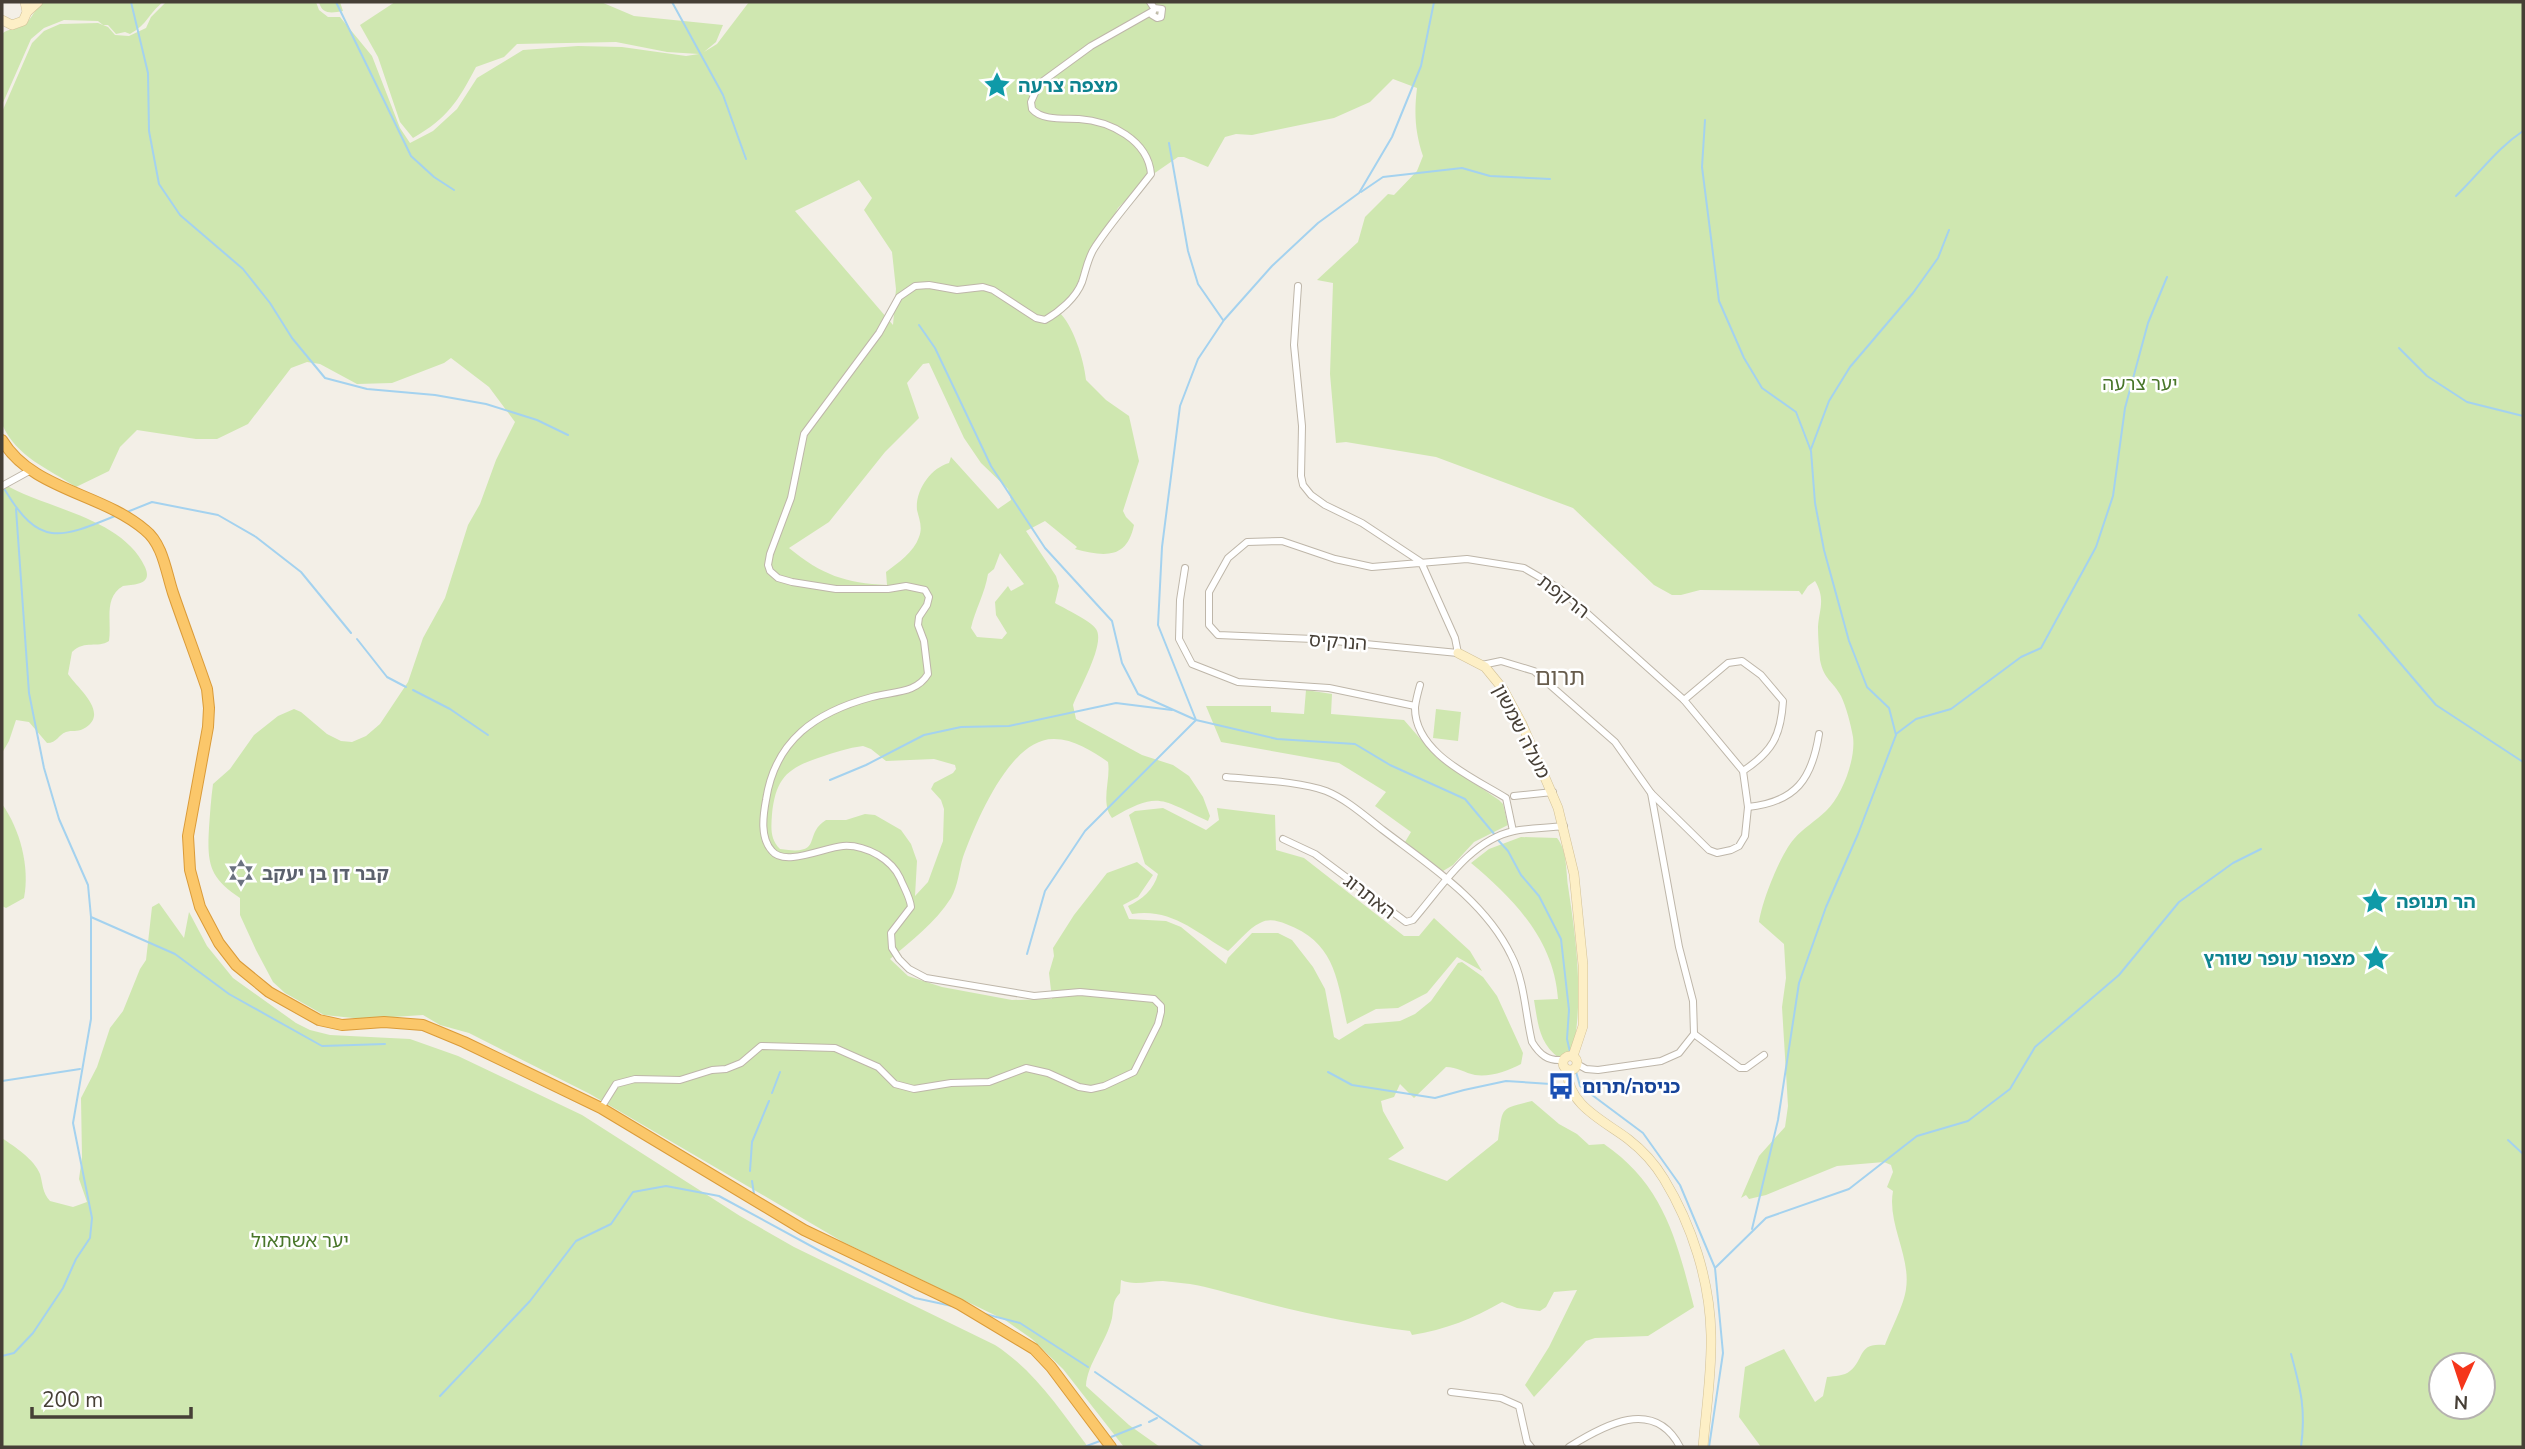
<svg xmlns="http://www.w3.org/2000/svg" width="2525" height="1449" viewBox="0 0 2525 1449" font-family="'Nunito Sans','Noto Sans Hebrew',sans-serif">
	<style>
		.green { fill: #cfe7b0; fill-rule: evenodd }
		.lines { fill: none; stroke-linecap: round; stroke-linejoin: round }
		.stream { stroke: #a4d2ef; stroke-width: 2 }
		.street-casing { stroke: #beb6a9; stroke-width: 8 }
		.secondary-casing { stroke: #d2c197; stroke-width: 10 }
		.highway-casing { stroke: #da9b39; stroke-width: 12 }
		.street { stroke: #fff; stroke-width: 6 }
		.secondary { stroke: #fdefc6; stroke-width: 9 }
		.highway { stroke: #fbc76a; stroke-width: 10 }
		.labels { text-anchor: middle; stroke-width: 5; stroke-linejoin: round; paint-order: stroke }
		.culture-label { font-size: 19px; font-weight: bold; fill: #0d838f; stroke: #fff; text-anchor: start }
		.park-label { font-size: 19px; fill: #49762a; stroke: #fff }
		.street-label { font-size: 19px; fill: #463f36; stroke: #fff }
		.worship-label { font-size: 19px; font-weight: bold; fill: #5b616d; stroke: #fff; text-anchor: start }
		.transit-label { font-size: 19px; font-weight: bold; fill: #164399; stroke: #fff; text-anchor: start }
		.quarter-label { font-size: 23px; fill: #685d4d; stroke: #fff }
	</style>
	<rect width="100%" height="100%" fill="#f3efe7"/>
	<!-- green -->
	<g class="green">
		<path d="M44,2H163C148,14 148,24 130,34L125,32L116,34L108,25H103L98,21L64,20L44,28L31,39L2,105V34C8,28 17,30 24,25C33,18 35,7 44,2Z"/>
		<path d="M166,2H316L319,10L328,17H340L372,56L400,128L410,143L433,131L457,109L477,78L523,50L578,46L622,47L686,56L699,54L667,52L616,42L517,44L504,57L476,67C458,101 448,118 413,138L400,122L378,57L360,25L395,2H601L634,16L723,25L716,42L704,52L717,44L749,2H2523V1447H1761L1739,1417L1745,1367L1784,1349L1815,1402L1823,1396L1827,1377C1835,1376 1844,1376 1850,1371C1865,1359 1857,1342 1885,1345C1891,1329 1904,1305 1906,1289C1911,1256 1887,1224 1893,1191L1887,1187L1893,1172L1891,1165L1884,1162L1837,1166L1766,1195L1749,1199L1746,1195L1741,1198L1759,1156L1785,1127L1788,1106L1782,1007L1786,978L1784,944L1759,922C1762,901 1780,855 1794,839C1803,828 1816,821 1826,811C1842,796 1856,759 1853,737C1851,725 1846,706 1841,696C1833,681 1824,680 1820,660C1819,650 1818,637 1818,627C1819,610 1826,599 1815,581L1808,586L1802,595L1799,591L1700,590L1681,595H1672L1654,585L1573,508L1436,457L1346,442L1336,443L1330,374L1333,283L1317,280L1358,242L1365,217L1388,194L1394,195L1417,171L1423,156C1415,132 1414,113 1417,88L1393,79L1370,102L1334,118L1252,135L1236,134L1225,137L1208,167L1184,157H1178L1149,177L1118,208L1074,290L1058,311C1073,324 1084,360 1086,380L1106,400L1129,416L1139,461L1123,511L1126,517L1134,525C1127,559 1105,557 1075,549L1077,547L1045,521L1026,531L1056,576L1059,586L1055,603C1065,609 1090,620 1096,629C1106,643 1079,689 1073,705L1076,719L1142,755L1173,765L1189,776L1203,797L1210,816L1208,821C1161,800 1160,790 1112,818C1100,803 1111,779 1108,762C1092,751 1074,739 1054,739C1010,738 976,822 963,857C959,870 958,886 951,898C935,923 912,940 890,959L908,976L942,987L1012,1000L1052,999L1049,973L1054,956L1053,948L1074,915L1107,873L1137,862L1153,875L1138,897L1123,905L1129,919L1166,921L1181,927L1226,964L1228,958L1252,933H1278L1292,940L1313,967L1325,989L1334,1037L1339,1040L1365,1024L1400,1021L1415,1014L1431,1001L1458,963L1462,962L1483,977L1497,996L1523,1053L1521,1064C1508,1071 1491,1077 1475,1075C1465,1073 1457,1067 1446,1067L1414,1098L1400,1084L1394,1097L1381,1101L1383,1111L1404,1148L1388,1159L1447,1181L1498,1140C1503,1107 1499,1109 1532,1101L1559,1124L1577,1134L1589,1145L1604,1144C1664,1185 1677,1241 1694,1307L1648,1336L1595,1338L1586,1341L1534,1397L1525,1385L1549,1347L1577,1290L1554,1292L1546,1307L1540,1311L1517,1308L1502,1302C1474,1318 1445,1330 1412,1335L1410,1331C1355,1324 1300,1313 1247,1298C1227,1293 1209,1287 1190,1284C1181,1283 1172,1282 1163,1281C1148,1281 1134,1286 1121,1280L1120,1293C1112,1301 1114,1307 1112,1318C1107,1341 1087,1364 1086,1386L1129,1425L1160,1447H1124L1063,1369L1032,1339L1005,1320L843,1242L590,1094L469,1033L440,1025L423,1015L363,1019L324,1015L285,993L273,982L256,950L240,915V898C209,878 207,863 209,828C210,813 211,799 213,784L230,769L254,735L278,716L294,709L301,712L327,734L341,741L352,742L366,736L380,724L408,682L423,638L445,598L468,525L480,504L496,460L515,422L489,387L451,358L444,363L392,383L357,384L320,364L307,362L291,368L248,424L217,439H196L137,430L120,447L109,471L76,487C49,469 16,457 2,424V112L32,43L44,31L60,24L98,23L108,27L115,35L129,36L146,28L151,17ZM859,180L872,198L864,210L892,252L896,289L893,325L795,211ZM929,363L964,438L981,463L1008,489L1011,500L998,509L951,457L949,463C931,468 915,490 917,510C919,519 923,527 919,537C914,552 898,563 886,572L887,585C845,583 822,575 789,548L829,522L885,452L919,418L907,383L923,364ZM1000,553L1024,584L1011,591L1008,586L995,602L996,615L1007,633L1002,639L977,637L971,628C975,610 985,593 988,574L994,569ZM863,746L871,749L886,761L934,759L955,765L956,769L953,773L934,783L931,789L941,800L944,809L943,841L928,882L915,896L917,861L911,844L901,830L875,815L865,814L846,820H826C802,835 825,856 780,849C770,839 771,828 772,814C776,778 787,768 821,757C835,752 848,748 863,746ZM2441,1365H2483V1407H2441Z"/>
		<path d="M319,2H340L343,11C332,13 322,15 319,2Z"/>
		<path d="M2,483C45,509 122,517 145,567C153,585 135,584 123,586C103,598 112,621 109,641C97,649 86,639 72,652L68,674C76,687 112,714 83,729C77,732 72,730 66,732C58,735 57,743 47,743L29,722L16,720L9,741L2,753Z"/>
		<polygon points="1306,690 1332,694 1331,714 1404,720 1437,758 1499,800 1503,804 1508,825 1474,842 1453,865 1443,871 1405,842 1411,832 1375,806 1386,792 1339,763 1221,742 1206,706 1271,706 1271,712 1304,714"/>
		<polygon points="1436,709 1461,712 1458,741 1433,738"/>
		<path d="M2,804C20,829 30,867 24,898L6,908L2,906Z"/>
		<path d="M1163,808L1206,830L1219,820L1217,808L1275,815L1276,850L1304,858L1404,936H1419L1434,918L1470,951L1482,971L1457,957L1427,993L1398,1008L1376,1009L1347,1024C1337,979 1335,942 1286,924C1278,921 1269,918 1260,923C1249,928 1237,943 1228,951C1195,932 1172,908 1132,914L1128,906C1142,900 1154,889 1158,874L1145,864L1129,815L1135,811Z"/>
		<path d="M1521,837L1557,838C1567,850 1566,871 1568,886C1576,939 1584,996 1573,1050L1559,1058C1539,1043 1538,1024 1534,1000L1558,999C1554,940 1514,899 1471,863L1489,849Z"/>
		<path d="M159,903L184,938L189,912L207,946L233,978L296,1023L310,1030L330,1035L410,1039L458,1056L582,1115L740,1216L794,1247L995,1345C1035,1371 1060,1410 1088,1447H2V1138C15,1147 34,1159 40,1174C43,1184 42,1192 50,1201L73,1207L87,1202L79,1179L82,1157L81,1098L97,1067L110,1028L123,1011L140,969L146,960L152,907Z"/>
	</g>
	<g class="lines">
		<!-- stream -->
		<g class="stream">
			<polyline points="131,2 148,73 149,131 159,184 180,215 243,269 270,303 292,338 325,378 367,389 435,395 486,404 537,420 568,435"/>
			<polyline points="336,2 411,156 434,177 454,190"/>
			<polyline points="672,2 723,95 746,159"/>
			<polyline points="1705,120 1702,167 1719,301 1744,358 1762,388 1796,412 1811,451 1815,503 1824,550 1849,641 1867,687 1889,708 1896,735 1858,834 1826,907 1799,983 1778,1120 1752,1229"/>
			<polyline points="1169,143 1188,251 1198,284 1223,320"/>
			<polyline points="1361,192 1383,177 1462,168 1490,176 1550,179"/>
			<path d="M2456,196C2480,173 2496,149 2523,131"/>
			<polyline points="919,325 935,348 991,466 1045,548 1112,621 1122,663 1138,694 1196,720 1277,739 1355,744 1390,765 1465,799 1495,835"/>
			<polyline points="2399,348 2427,376 2467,402 2523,416"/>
			<polyline points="1811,449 1829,401 1850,367 1913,293 1938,258 1949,230"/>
			<path d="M5,490C39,547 59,539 115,516"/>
			<polyline points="127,512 152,502 218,515 256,537 301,572 351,633"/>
			<polyline points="2359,615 2436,705 2523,762"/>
			<polyline points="357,639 387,677 406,687"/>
			<polyline points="413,690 450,709 488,735"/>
			<polyline points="1896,734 1916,719 1951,709 2021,657 2041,648 2096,547 2113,496 2125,408 2148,323 2167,277"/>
			<polyline points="830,780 866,765 924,735 961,727 1009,726 1116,703 1172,710"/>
			<polyline points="1498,840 1508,851 1521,875 1539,896 1561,939 1569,1010 1567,1039 1570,1052"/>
			<polyline points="91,917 175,954 229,994 322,1046 385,1044"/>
			<polyline points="1027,954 1045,891 1085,831 1196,720 1158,625 1162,547 1180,406 1198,359 1224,320 1272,266 1318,223 1359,193 1392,137 1421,66 1434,2"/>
			<polyline points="1573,1061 1580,1086 1643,1133 1680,1185 1715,1268 1723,1353 1709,1447"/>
			<polyline points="1328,1072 1352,1085 1435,1098 1464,1090 1506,1081 1566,1085"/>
			<polyline points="2,1081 80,1069"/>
			<polyline points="772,1093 780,1072"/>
			<polyline points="2508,1140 2523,1154"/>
			<polyline points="750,1171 752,1142 769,1101"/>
			<polyline points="752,1181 754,1194"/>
			<polyline points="1716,1267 1766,1218 1849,1189 1917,1136 1968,1121 2010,1089 2035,1047 2119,975 2179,902 2233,863 2261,849"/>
			<polyline points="985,1314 1020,1323 1088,1367"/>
			<path d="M2291,1354C2301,1390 2306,1410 2301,1447"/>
			<polyline points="2,1356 14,1353 33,1333 63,1288 76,1259 90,1238 92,1218 73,1123 91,1019 91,917 88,885 59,819 44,768 29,693 16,509"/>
			<polyline points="1095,1372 1203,1447"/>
			<polyline points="440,1396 530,1301 576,1241 611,1224 633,1192 666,1186 719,1196 822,1252 915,1298 952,1306"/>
			<polyline points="1149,1422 1157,1418"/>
			<polyline points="1111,1437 1141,1425"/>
			<polyline points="1084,1447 1100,1441"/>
		</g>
		<defs>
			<g id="street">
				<polyline points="1150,2 1154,8 1162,9 1161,17 1157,18 1152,15 1154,8"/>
				<polyline points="1298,286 1294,345 1302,426 1301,476 1303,485 1311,495 1325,505 1362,523 1421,562 1455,638 1458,653 1314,639 1218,635 1209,625 1209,592 1228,558 1247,542 1282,541 1335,559 1372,567 1467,559 1524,568 1560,589 1684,700 1743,771 1748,807 1745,836 1739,846 1731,850 1717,853 1709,850 1651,793"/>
				<polyline points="2,486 31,470"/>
				<polyline points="1185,568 1180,600 1179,639 1192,664 1238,682 1329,688 1415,706"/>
				<polyline points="1482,665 1501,661 1534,671 1615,742 1651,793 1679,947 1693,1001 1694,1034 1679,1053 1661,1061 1598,1070 1586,1069 1577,1064"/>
				<path d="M1420,685C1418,692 1416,700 1415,707C1414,753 1474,778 1506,798L1513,831"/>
				<path d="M1684,700L1728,663L1742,661L1761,675L1783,701C1781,736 1772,752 1743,771"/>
				<path d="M1226,777C1255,780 1299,781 1326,791C1346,799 1365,816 1383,830C1429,865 1485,901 1511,955C1525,982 1525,1013 1532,1042C1540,1055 1548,1061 1562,1060"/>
				<polyline points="1514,796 1553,792"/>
				<path d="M1748,807C1796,802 1812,779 1819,734"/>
				<path d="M1283,839L1315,854L1406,922L1413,920C1441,888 1470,840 1514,831C1530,828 1547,828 1564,826"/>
				<polyline points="1694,1034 1740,1068 1746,1068 1764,1055"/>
				<path d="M601,1108L616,1084L635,1079L680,1080L712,1070L726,1069L741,1063L761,1046L835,1048L878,1067L895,1084L914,1089L951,1083L989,1082L1026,1068L1048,1073L1079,1087L1091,1089L1104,1086L1134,1072L1158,1024L1161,1012V1006L1154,999L1080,992L1034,996L926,978L909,969L899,959L892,948L891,933L911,907C910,897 904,888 900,878C895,867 888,861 878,855C867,849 856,845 843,846C825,847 785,867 772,851C760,838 763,816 766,800C775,740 816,712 872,697C893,691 916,694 928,674L924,641L918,625L919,617L927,605L929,597L925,590L906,586L888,589H836L792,582L778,578L770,571L768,565L770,554L791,498L804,434L879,333L899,297L915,286L929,285L957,290L983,287L993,290L1036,318L1045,320C1059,312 1076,298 1082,282C1086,270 1088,257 1095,247C1112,221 1132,199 1151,174C1148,140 1110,121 1079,119C1065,118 1042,121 1032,109L1031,102L1039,84L1091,46L1151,12"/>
				<polyline points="1451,1392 1501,1398 1519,1406 1527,1442 1531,1447"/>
				<path d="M1569,1447C1604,1425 1654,1397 1680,1447"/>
			</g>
			<g id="secondary">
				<polyline points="27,12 38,2"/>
				<polyline points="2,20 12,25 23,21 27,12 25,2"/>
				<polyline points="1458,653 1485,667 1503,689 1522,724 1558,808 1574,874 1583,965 1583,1026 1573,1056"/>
				<circle cx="1570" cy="1063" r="7"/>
				<path d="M1568,1070C1565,1104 1606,1122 1628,1139C1641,1149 1655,1164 1664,1179C1692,1225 1710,1281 1711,1335C1712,1372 1706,1410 1703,1447"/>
			</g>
			<path id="highway" d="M2,440C32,490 102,493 145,530C163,544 166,572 173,593C184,625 196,657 207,689L209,708L208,727L188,836L190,870L200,907L219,943L236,965L269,992L319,1020L342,1025L384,1022L423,1025L464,1042L601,1108L804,1230L959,1304L1034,1349L1051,1367L1111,1447"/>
		</defs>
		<!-- street casing -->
		<use href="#street" class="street-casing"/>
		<!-- secondary casing -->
		<use href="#secondary" class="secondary-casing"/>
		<!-- highway casing -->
		<use href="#highway" class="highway-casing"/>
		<!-- street -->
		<use href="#street" class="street"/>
		<!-- secondary -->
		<use href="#secondary" class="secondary"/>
		<!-- highway -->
		<use href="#highway" class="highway"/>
	</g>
	<!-- icons -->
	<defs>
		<symbol id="sight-bare" viewBox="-9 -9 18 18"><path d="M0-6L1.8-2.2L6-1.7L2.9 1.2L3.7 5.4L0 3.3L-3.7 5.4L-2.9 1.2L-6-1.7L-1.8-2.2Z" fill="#0f9aa8" stroke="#fff" stroke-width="2.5" paint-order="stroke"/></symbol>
		<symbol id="synagogue-bare" viewBox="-9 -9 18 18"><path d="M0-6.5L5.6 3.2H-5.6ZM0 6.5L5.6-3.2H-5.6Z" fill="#6b7280" stroke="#fff" stroke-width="2.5" paint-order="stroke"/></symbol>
		<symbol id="bus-bare" viewBox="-9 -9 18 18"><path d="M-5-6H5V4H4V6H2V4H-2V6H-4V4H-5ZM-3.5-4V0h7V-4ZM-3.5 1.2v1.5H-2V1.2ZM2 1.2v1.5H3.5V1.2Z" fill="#1a4fb4" stroke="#fff" stroke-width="2.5" paint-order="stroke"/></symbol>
	</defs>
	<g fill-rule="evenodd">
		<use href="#sight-bare" x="978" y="66" width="38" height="38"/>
		<use href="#synagogue-bare" x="222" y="854" width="38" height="38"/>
		<use href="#sight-bare" x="2356" y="882" width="38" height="38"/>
		<use href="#sight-bare" x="2357" y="939" width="38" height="38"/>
		<use href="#bus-bare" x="1542" y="1067" width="38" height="38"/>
	</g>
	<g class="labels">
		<!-- culture labels -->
		<g class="culture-label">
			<text x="1018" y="92">מצפה צרעה</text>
			<text x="2396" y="908">הר תנופה</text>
			<text x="2355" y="965" text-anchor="end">מצפור עופר שוורץ</text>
		</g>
		<!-- park labels -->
		<g class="park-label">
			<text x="2140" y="390">יער צרעה</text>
			<text x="300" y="1247">יער אשתאול</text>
		</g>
		<!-- street labels -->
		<g class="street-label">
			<text transform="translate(1564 596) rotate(37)" y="7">הרקפת</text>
			<text transform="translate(1338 641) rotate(4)" y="7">הנרקיס</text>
			<text transform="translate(1522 731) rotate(63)" y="7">מעלה שמשון</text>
			<text transform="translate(1370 896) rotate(38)" y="7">האתרוג</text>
		</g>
		<!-- worship labels -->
		<g class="worship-label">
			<text x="262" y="880">קבר דן בן יעקב</text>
		</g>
		<!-- transit labels -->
		<g class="transit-label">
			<text x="1582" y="1093">כניסה/תרום</text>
		</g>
		<!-- quarter labels -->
		<g class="quarter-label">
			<text x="1560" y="685">תרום</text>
		</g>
	</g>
	<!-- border -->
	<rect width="2525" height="1449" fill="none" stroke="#463f36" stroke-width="7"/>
	<!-- north arrow -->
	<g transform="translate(2462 1386) rotate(183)"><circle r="33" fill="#ffffff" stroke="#b5b2af" stroke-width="2"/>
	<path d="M0-5L12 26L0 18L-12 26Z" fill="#f5361b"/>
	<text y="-10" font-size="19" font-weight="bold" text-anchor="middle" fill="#463f36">N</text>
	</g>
	<!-- scale -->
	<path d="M32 1407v10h159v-10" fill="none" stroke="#463f36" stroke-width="3.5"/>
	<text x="42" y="1407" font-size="21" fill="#463f36" stroke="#ffffff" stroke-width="5" paint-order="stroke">200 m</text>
</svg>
